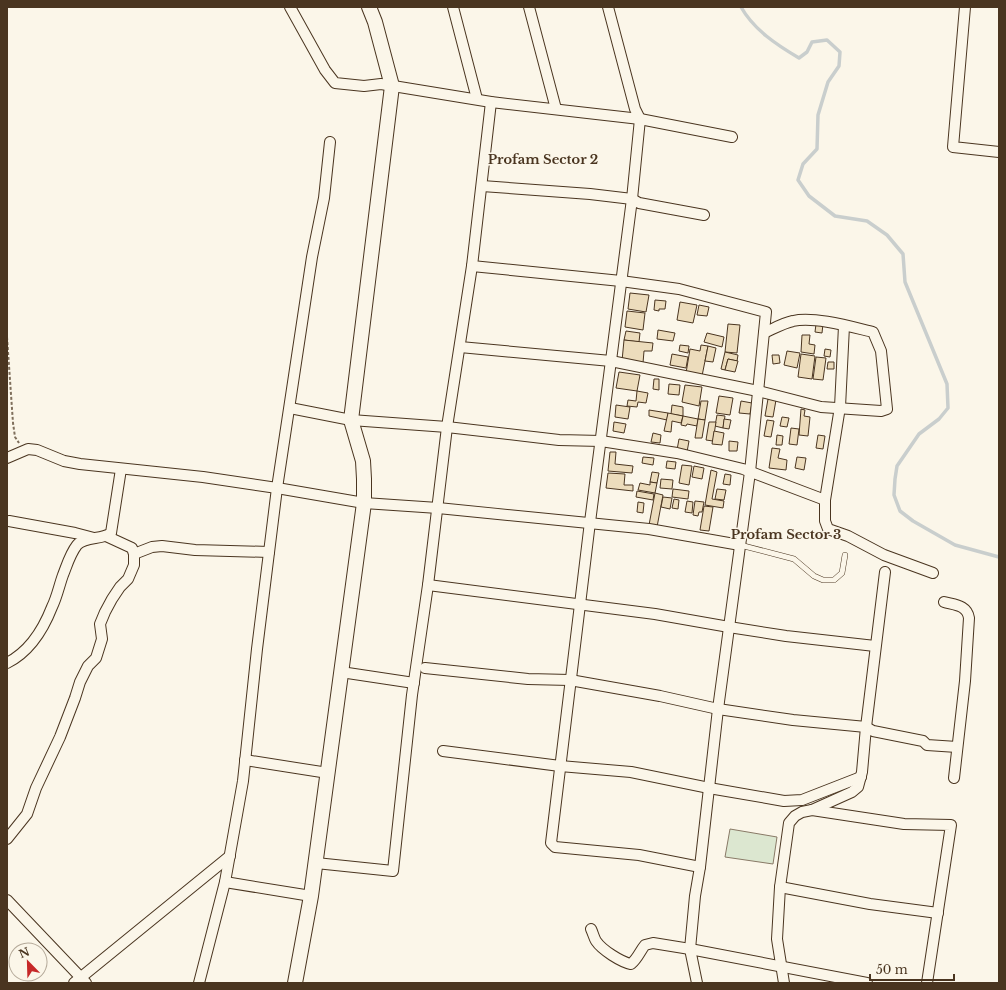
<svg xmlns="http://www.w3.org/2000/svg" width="1006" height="990" viewBox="0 0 1006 990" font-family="'Libre Baskerville',serif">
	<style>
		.green { fill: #dce7d0; stroke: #887966 }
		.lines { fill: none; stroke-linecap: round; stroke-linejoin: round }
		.stream { stroke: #c9cecd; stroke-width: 3.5 }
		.building { fill: #ecdcbc; stroke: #4a3520 }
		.service-casing { stroke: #4a3520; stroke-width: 6 }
		.minor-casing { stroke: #4a3520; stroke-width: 12 }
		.secondary-casing { stroke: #4a3520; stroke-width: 16 }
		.path { stroke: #7f6f5c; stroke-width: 2; stroke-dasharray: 3 2; stroke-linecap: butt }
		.service { stroke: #fbf6e9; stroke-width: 5 }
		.minor { stroke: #fbf6e9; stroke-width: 10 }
		.secondary { stroke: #fbf6e9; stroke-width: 14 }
		.labels { text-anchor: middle; stroke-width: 3; stroke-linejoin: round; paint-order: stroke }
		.neighbourhood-label { font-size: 13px; font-weight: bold; fill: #4a3520; stroke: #fbf6e9 }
	</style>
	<rect width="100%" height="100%" fill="#fbf6e9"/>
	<!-- green -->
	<polygon class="green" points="730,829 777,837 773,864 725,857"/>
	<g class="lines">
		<!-- stream -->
		<path class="stream" d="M741,7C754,30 777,45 799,58L807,52L812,42L827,40L840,52L839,66L828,82L818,115L817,149L803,164L798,180L809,196L835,216L867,221L887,235L903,254L905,282L947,384L948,408L939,419L919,434L897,466L895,479L894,495L900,511L913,521L955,545L999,557"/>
	</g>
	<!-- building -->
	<g class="building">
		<polygon points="630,293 649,295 646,312 628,309"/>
		<polygon points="655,300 666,301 665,309 659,309 659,311 654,310"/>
		<polygon points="680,302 697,305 693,323 677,320"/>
		<polygon points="699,305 709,307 707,316 697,315"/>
		<polygon points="627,311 645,313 643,330 625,327"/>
		<polygon points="728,324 740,325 737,353 725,352"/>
		<polygon points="816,324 823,324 822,333 815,332"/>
		<polygon points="658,330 675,333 673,341 657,339"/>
		<polygon points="626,331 640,333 639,342 624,340"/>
		<polygon points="707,333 724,337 722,347 704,342"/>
		<polygon points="802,335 810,335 809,344 815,345 814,354 801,352"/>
		<polygon points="624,340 653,343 652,351 644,351 643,363 622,361"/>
		<polygon points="680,345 689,346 688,353 679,351"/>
		<polygon points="701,345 708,346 702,376 686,373 690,349 700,351"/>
		<polygon points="708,346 716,348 713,362 705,361"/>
		<polygon points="825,349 831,350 830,357 824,356"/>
		<polygon points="787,351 800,353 797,368 784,365"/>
		<polygon points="725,352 738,355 737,361 728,359 725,370 721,369"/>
		<polygon points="672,354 688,357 686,368 670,365"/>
		<polygon points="801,354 815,356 812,379 798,377"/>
		<polygon points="772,355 779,355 780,363 773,364"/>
		<polygon points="816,357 826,358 823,380 813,379"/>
		<polygon points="728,359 738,361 735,372 725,370"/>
		<polygon points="828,362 834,362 834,369 827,369"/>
		<polygon points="619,372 640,375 637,391 616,388"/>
		<polygon points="654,379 659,379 659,390 653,389"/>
		<polygon points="669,384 680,385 679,395 668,394"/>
		<polygon points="685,385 702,387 699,406 682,402"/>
		<polygon points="637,391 648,393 646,403 638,402 637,407 627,406 628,400 636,401"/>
		<polygon points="719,396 733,398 730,415 716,413"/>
		<polygon points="768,399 776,400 773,417 765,416"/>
		<polygon points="701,401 708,401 705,420 698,419"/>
		<polygon points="741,401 752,403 750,414 739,413"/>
		<polygon points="616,405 630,407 628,419 615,417"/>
		<polygon points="672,405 683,407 683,416 671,414"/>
		<polygon points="801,409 805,410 804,416 810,417 808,436 799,435"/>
		<polygon points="649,410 668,413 667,420 649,416"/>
		<polygon points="668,413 683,416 681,423 672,421 671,432 664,431"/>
		<polygon points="717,415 725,416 723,428 715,426"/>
		<polygon points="683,416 698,419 697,426 687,424 686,426 681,425"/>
		<polygon points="782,417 789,418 787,427 780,426"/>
		<polygon points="698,419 705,420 702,438 695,438"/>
		<polygon points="724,419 731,420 729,429 723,428"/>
		<polygon points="767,420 774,421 771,437 764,436"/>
		<polygon points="614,422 626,424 624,433 613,431"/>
		<polygon points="709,422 716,422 713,441 706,440"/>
		<polygon points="791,428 799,429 797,445 789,444"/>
		<polygon points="714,431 724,433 722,445 712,444"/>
		<polygon points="653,433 661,435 660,443 651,442"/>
		<polygon points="777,435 783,436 782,445 776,445"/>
		<polygon points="818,435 825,436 823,449 816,448"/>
		<polygon points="679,439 689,441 687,452 677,450"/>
		<polygon points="729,441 738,442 737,451 729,451"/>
		<polygon points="772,448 780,449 778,458 787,460 786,470 769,468"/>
		<polygon points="610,452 616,452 615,464 633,466 632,473 608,471"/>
		<polygon points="643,457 654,458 653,465 642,463"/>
		<polygon points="797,457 806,458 804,470 795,468"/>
		<polygon points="667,461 676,462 675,469 666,468"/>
		<polygon points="682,465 692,466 689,485 679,483"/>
		<polygon points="694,466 704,468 702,479 692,477"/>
		<polygon points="711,470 717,472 712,499 724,501 723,508 705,505"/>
		<polygon points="652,472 659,473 657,483 650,482"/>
		<polygon points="608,473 625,474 624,485 633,485 633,491 606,488"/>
		<polygon points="725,474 731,475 730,485 723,484"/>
		<polygon points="661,479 673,480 672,489 660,488"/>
		<polygon points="650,482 657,483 655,493 638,490 640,483 650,485"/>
		<polygon points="673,489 689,491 688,499 672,497"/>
		<polygon points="717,489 726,490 724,500 715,499"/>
		<polygon points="637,491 654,494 653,500 636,497"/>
		<polygon points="655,493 663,495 657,527 649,525"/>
		<polygon points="663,497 672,498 670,509 661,507"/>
		<polygon points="674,499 679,500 678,509 672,508"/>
		<polygon points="687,501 693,502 692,513 685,512"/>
		<polygon points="695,501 704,502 702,512 699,512 698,516 693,515"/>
		<polygon points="638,502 644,503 643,513 637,512"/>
		<polygon points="704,506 713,507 709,531 700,530"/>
	</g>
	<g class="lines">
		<defs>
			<polyline id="service" points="740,545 794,559 814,576 823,580 834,580 842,573 845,555"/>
			<g id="minor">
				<polyline points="290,7 325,70 335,83 364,86 381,84 491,102 640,119 732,137"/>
				<polyline points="453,7 477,99"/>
				<polyline points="529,7 556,109"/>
				<polyline points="608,7 635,109 640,119 632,199 590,522 551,843 555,847 639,855 700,867"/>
				<polyline points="965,7 953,147 999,152"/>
				<polyline points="482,186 590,194 632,199 639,203 704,215"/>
				<polyline points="472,266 621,281 679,289 766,312 750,472 718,709 700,867 695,896 690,949 697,983"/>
				<polyline points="844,326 840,407 825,500 825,521 828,529 848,536 884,555 933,573"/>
				<path d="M460,347L611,361L758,391L821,407L881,411L887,409L881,351L873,332C852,327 814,316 793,321C783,323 773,329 764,333"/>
				<polyline points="290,408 351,420 447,427 559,440 601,441 677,453 743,469 825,500"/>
				<polyline points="7,458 28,449 37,450 64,461 80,464 203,477 277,488 364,503 438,508 649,529 740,545"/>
				<polyline points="9,521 75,533 94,538"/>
				<polyline points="134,554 152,547 162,546 195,550 269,552"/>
				<polyline points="428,585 655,614 729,627 786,636 875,646"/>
				<path d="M944,602C955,605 967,605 969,618L965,681L954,778"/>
				<path d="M7,663C29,652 43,630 52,607C57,597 59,586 63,575C67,565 70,554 77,545C85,536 102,540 111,533L121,469"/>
				<polyline points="425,668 528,679 570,680 660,696 718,709 793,720 866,727 873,731 923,741 927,745 957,747"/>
				<polyline points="341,672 414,683"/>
				<polyline points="443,751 560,766 631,772 709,788 784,801 802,800 861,777"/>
				<polyline points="245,760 328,773"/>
				<polyline points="812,810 904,824 951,825 927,983"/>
				<polyline points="7,839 27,814 36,788 60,737 75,698 80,682 88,666 96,658 102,639 100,624 105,612 112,599 120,587 128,579 134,565 134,554 132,548 106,536"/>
				<polyline points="316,863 393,871 412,695 428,585 447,427 472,266 491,102"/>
				<polyline points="225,882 311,896"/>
				<polyline points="780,887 870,904 938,913"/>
				<polyline points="7,900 86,983"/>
				<path d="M591,929C593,933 594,938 596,941C602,950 621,962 631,964C638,958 640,951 645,945L653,943L690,949L867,983"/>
				<polyline points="74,983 230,856"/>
				<polyline points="199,983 225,882 243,781 257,649 277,488 312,257 324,198 330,142"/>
				<polyline points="784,983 777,939 780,887 789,823 795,816 802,812 812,810 852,792 858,787 862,772 866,727 885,572"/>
			</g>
			<polyline id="secondary" points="295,983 311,896 364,503 364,479 363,461 351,420 392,86 375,22 369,7"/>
		</defs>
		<!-- service casing -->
		<use href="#service" class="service-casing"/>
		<!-- minor casing -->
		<use href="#minor" class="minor-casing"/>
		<!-- secondary casing -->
		<use href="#secondary" class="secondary-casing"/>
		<!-- path -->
		<polyline class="path" points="7,337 13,423 15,437 19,443"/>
		<!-- service -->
		<use href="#service" class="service"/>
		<!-- minor -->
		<use href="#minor" class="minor"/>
		<!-- secondary -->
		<use href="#secondary" class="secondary"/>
	</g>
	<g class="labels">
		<!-- neighbourhood labels -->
		<g class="neighbourhood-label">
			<text x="543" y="164">Profam Sector 2</text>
			<text x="786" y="539">Profam Sector 3</text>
		</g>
	</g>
	<!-- border -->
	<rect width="1006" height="990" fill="none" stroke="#4a3520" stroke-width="16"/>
	<!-- north arrow -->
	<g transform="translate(28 962) rotate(337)"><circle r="19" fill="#fbf6e9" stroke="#b4a999"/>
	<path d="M0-3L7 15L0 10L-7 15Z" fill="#c62828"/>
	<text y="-6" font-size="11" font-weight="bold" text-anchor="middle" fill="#4a3520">N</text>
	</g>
	<!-- scale -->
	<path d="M870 974v6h84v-6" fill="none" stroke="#4a3520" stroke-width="2"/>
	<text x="876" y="974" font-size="12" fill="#4a3520" stroke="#fbf6e9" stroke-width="3" paint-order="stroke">50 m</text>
</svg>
